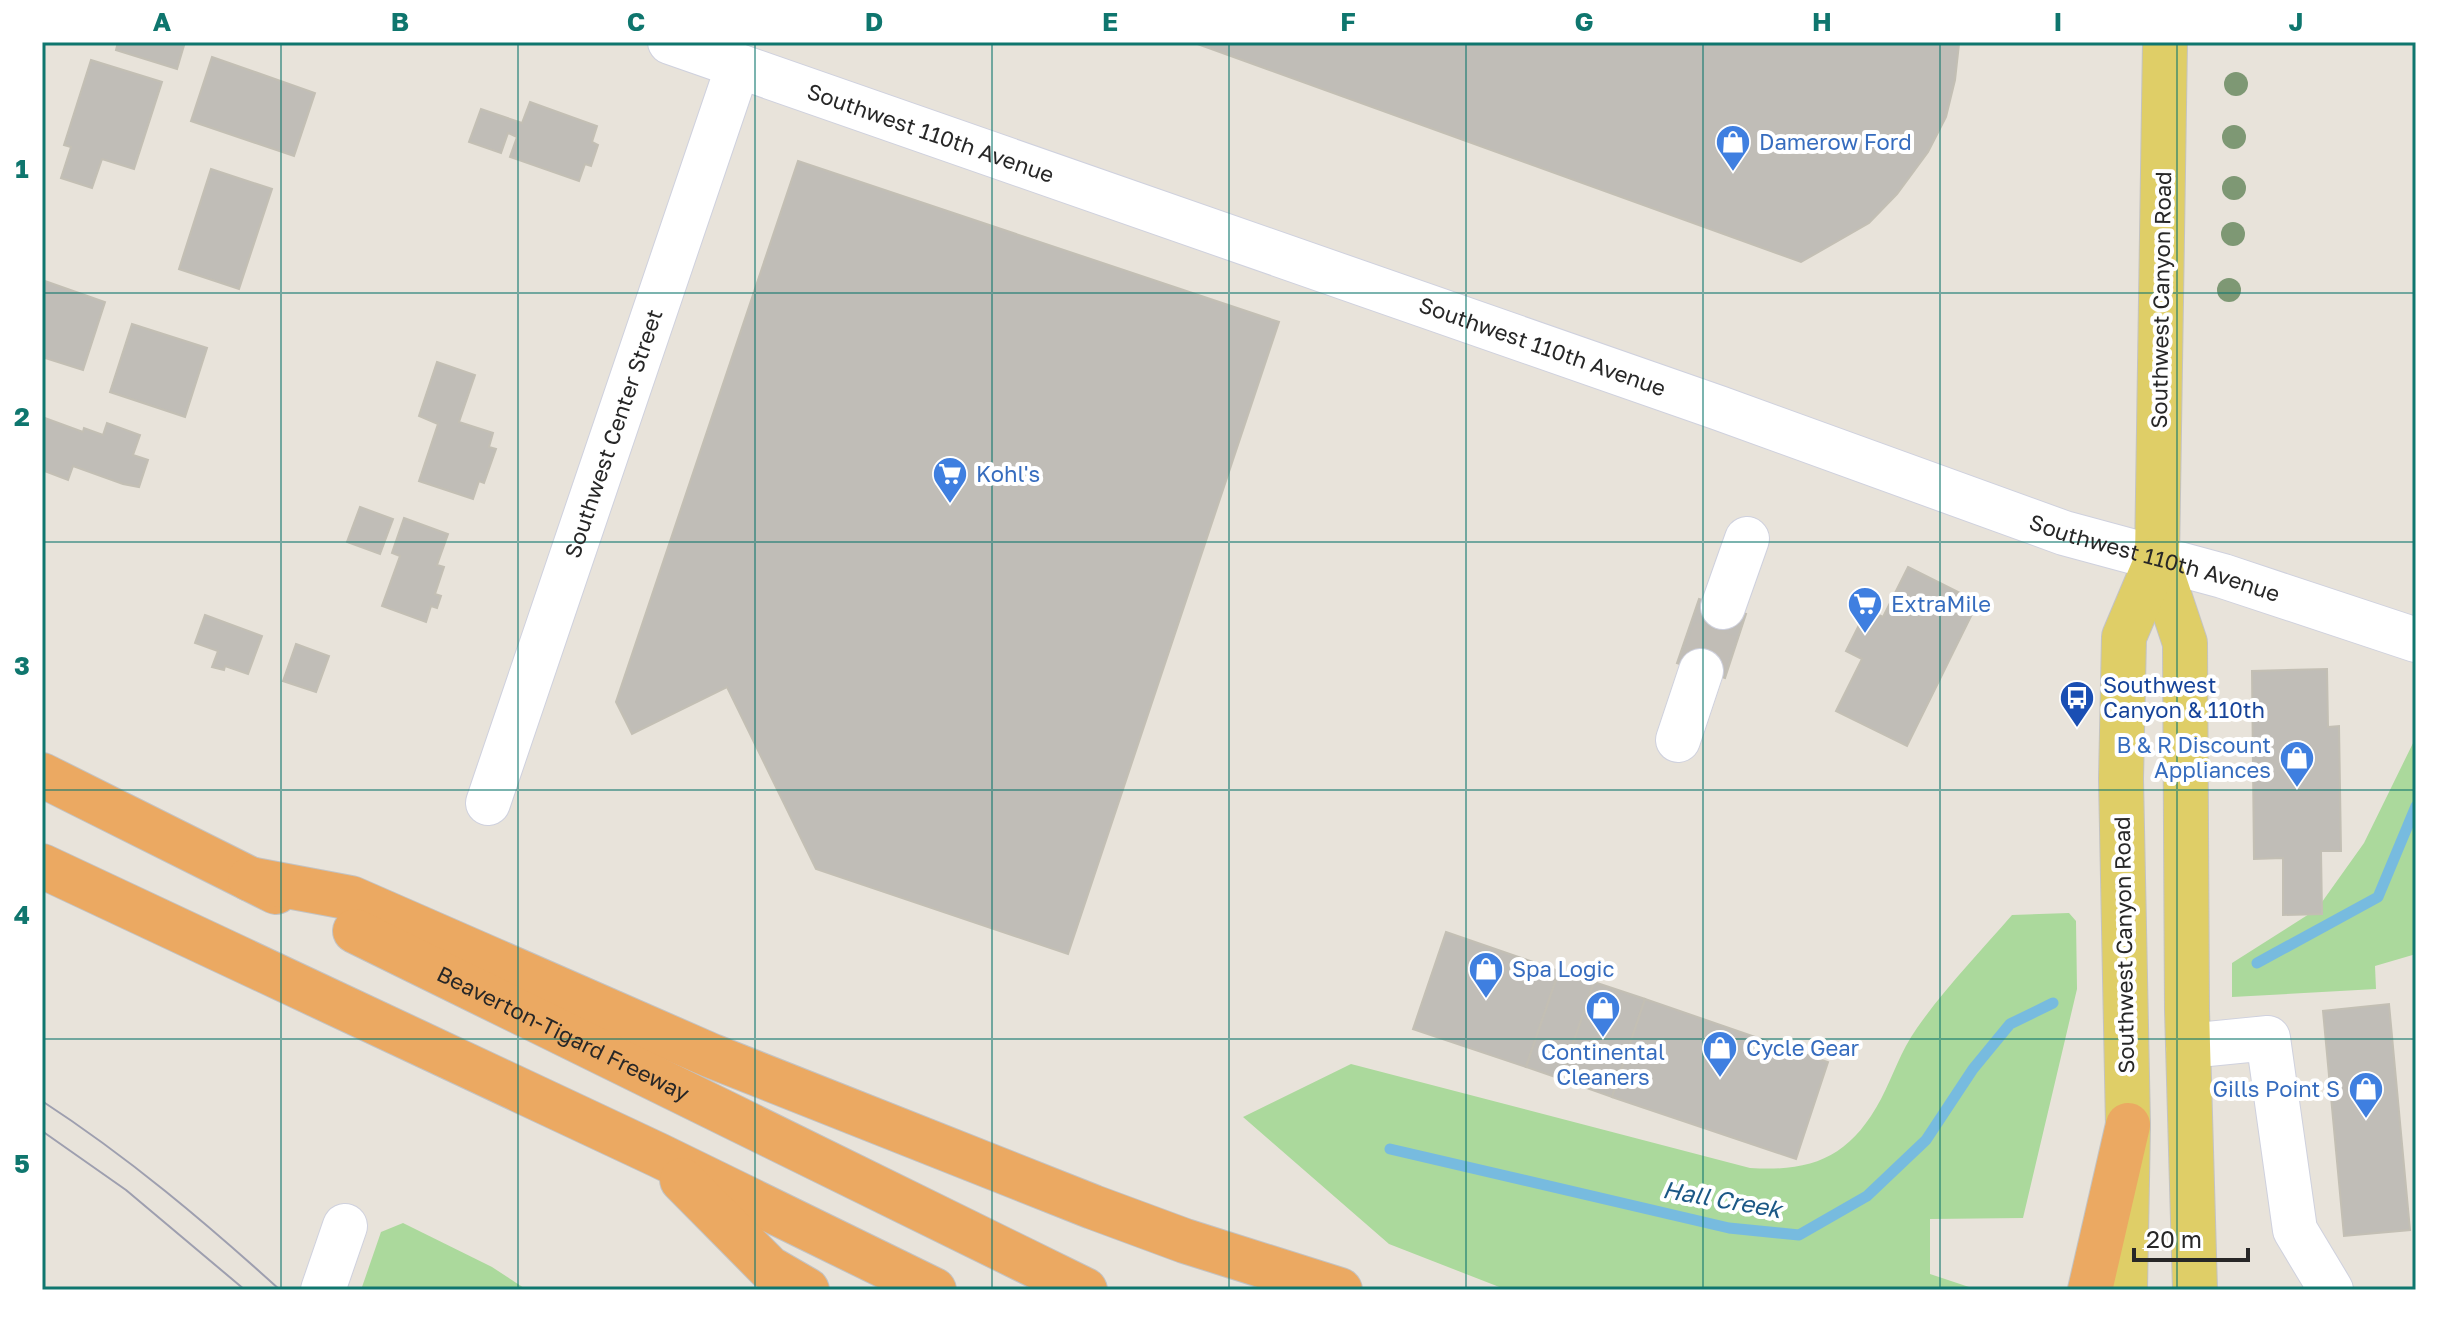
<svg xmlns="http://www.w3.org/2000/svg" width="2458" height="1332" viewBox="0 0 2458 1332" font-family="'Golos Text',sans-serif">
	<style>
		.green { fill: #abd99c }
		.lines { fill: none; stroke-linecap: round; stroke-linejoin: round }
		.stream { stroke: #77bbdf; stroke-width: 11 }
		.building { fill: #c0bdb7; stroke: #c3bfb4; stroke-width: 2 }
		.minor-tunnel { stroke: #c1bdb6; stroke-width: 44; stroke-dasharray: 44 22; stroke-linecap: butt }
		.minor-casing { stroke: #cfd1de; stroke-width: 46 }
		.major-casing { stroke: #c3c3c3; stroke-width: 46 }
		.highway-casing { stroke: #c3c3c3; stroke-width: 46 }
		.minor { stroke: #fff; stroke-width: 44 }
		.major { stroke: #dfce67; stroke-width: 44 }
		.highway { stroke: #eba962; stroke-width: 44 }
		.tram { stroke: #9e9faf; stroke-width: 2 }
		.tree { fill: #7e9874 }
		.grid { fill: none; stroke: #0f766e; stroke-width: 2; stroke-opacity: 0.55 }
		.labels { text-anchor: middle; stroke-width: 8; stroke-linejoin: round; paint-order: stroke }
		.street-label { font-size: 22px; fill: #272727; stroke: #fff }
		.shop-label { font-size: 22px; fill: #366cbe; stroke: #fff; text-anchor: start }
		.transit-label { font-size: 22px; fill: #164399; stroke: #fff; text-anchor: start }
		.water-label { font-size: 24px; font-style: italic; fill: #1c5886; stroke: #fff }
		.neatline { fill: none; stroke: #0f766e; stroke-width: 3 }
		.grid-label { font-size: 26px; text-anchor: middle; font-weight: bold; fill: #0f766e }
	</style>
	<rect width="100%" height="100%" fill="#e8e3da"/>
	<!-- green -->
	<g class="green">
		<polygon points="2416,737 2416,954 2375,966 2376,989 2232,997 2232,963 2317,909 2364,843"/>
		<path d="M2069,913L2076,921L2077,989L2023,1218L1930,1219V1274L1978,1290H1507L1389,1244L1243,1117L1351,1064L1750,1168C1813,1172 1850,1157 1881,1099C1894,1074 1900,1052 1917,1028C1945,988 1980,952 2012,915Z"/>
		<polygon points="403,1223 492,1267 527,1290 361,1290 381,1232"/>
	</g>
	<g class="lines">
		<!-- stream -->
		<g class="stream">
			<polyline points="2257,963 2378,897 2416,806"/>
			<polyline points="1390,1149 1729,1228 1799,1235 1867,1196 1926,1140 1973,1069 2010,1024 2053,1003"/>
		</g>
	</g>
	<!-- building -->
	<g class="building">
		<polygon points="118,42 185,42 177,69 116,50"/>
		<polygon points="1192,42 1940,42 1940,45 1959,44 1955,80 1946,117 1928,152 1897,194 1869,223 1801,262"/>
		<polygon points="212,57 315,93 294,156 191,121"/>
		<polygon points="91,60 162,82 134,169 102,159 92,188 61,178 71,147 64,145"/>
		<polygon points="530,102 597,126 592,142 598,145 591,166 585,164 579,181 510,157 517,137 508,133 501,153 469,142 481,109 522,123"/>
		<polygon points="798,161 1279,322 1068,954 816,869 727,687 632,734 616,702"/>
		<polygon points="211,169 272,189 239,289 179,269"/>
		<polygon points="42,280 105,302 83,370 42,357"/>
		<polygon points="132,324 207,348 185,417 110,392"/>
		<polygon points="437,362 475,375 459,422 493,433 489,447 496,449 484,483 479,481 473,499 419,481 438,424 419,416"/>
		<polygon points="42,417 83,432 84,428 103,435 107,423 140,435 133,455 148,460 139,487 123,484 73,466 68,480 42,470"/>
		<polygon points="360,507 393,519 380,554 347,542"/>
		<polygon points="404,518 448,534 437,565 444,567 435,594 441,596 437,608 431,606 426,622 382,606 400,556 392,553"/>
		<polygon points="1908,567 1978,602 1907,746 1836,711 1862,659 1846,651 1867,609 1883,617"/>
		<polygon points="1699,599 1746,614 1725,678 1677,663"/>
		<polygon points="205,615 262,636 248,674 225,666 224,670 212,667 218,651 195,643"/>
		<polygon points="296,644 329,656 316,692 283,681"/>
		<polygon points="2327,669 2328,727 2339,726 2341,851 2321,851 2322,914 2283,915 2283,858 2254,859 2252,671"/>
		<polygon points="1446,932 1559,971 1526,1067 1413,1029"/>
		<polygon points="1559,971 1594,982 1561,1079 1526,1067"/>
		<polygon points="1594,982 1645,999 1612,1097 1561,1079"/>
		<polygon points="1645,999 1828,1062 1796,1159 1612,1097"/>
		<polygon points="2389,1004 2410,1230 2344,1236 2323,1011"/>
	</g>
	<g class="lines">
		<!-- minor-tunnel -->
		<polyline class="minor-tunnel" points="1701,671 1723,607"/>
		<defs>
			<g id="minor">
				<path id="s1" d="M670,42L1719,408L2064,533L2223,576L2416,640"/>
				<polyline points="1723,607 1747,539"/>
				<polyline points="1678,740 1701,671"/>
				<path id="s2" d="M488,803L738,66"/>
				<polyline points="2188,1046 2268,1038 2295,1230 2331,1290"/>
				<polyline points="323,1290 345,1226"/>
			</g>
			<g id="major">
				<polyline points="2165,42 2157,559 2185,643 2187,1010 2195,1290"/>
				<polyline points="2125,1290 2128,1125 2121,779 2124,637 2157,559"/>
			</g>
			<g id="highway">
				<polyline points="42,775 276,892"/>
				<polyline points="42,866 658,1155 934,1290"/>
				<polyline points="250,879 351,898 712,1056 1093,1207 1185,1241 1340,1290"/>
				<path id="s3" d="M355,931L1085,1290"/>
				<polyline points="682,1180 769,1268 807,1290"/>
				<polyline points="2090,1290 2128,1125"/>
			</g>
		</defs>
		<!-- minor casing -->
		<use href="#minor" class="minor-casing"/>
		<!-- major casing -->
		<use href="#major" class="major-casing"/>
		<!-- highway casing -->
		<use href="#highway" class="highway-casing"/>
		<!-- minor -->
		<use href="#minor" class="minor"/>
		<!-- major -->
		<use href="#major" class="major"/>
		<!-- highway -->
		<use href="#highway" class="highway"/>
		<!-- tram -->
		<g class="tram">
			<path d="M42,1101C128,1157 205,1222 280,1290"/>
			<polyline points="42,1131 126,1190 245,1290"/>
		</g>
	</g>
	<!-- trees -->
	<g class="tree">
		<circle cx="2236" cy="84" r="12"/>
		<circle cx="2234" cy="137" r="12"/>
		<circle cx="2234" cy="188" r="12"/>
		<circle cx="2233" cy="234" r="12"/>
		<circle cx="2229" cy="290" r="12"/>
	</g>
	<!-- grid -->
	<path class="grid" d="M281,42V1290M518,42V1290M755,42V1290M992,42V1290M1229,42V1290M1466,42V1290M1703,42V1290M1940,42V1290M2177,42V1290M42,293H2416M42,542H2416M42,790H2416M42,1039H2416"/>
	<!-- icons -->
	<defs>
		<symbol id="shop-pin" viewBox="-11 -11 22 30"><path d="M0 17L-7.5 6A9.5 9.5 0 1 1 7.5 6Z" fill="#3f7fe0" stroke="#fff"/><path d="M-5-2.5h2.3a2.7 3.5 0 0 1 5.4 0H5L5.5 6h-11ZM-1.5-2.5h3a1.5 2.3 0 0 0-3 0Z" fill="#fff"/></symbol>
		<symbol id="supermarket-pin" viewBox="-11 -11 22 30"><path d="M0 17L-7.5 6A9.5 9.5 0 1 1 7.5 6Z" fill="#3f7fe0" stroke="#fff"/><path d="M-6-5.5h2.5l.6 2H6L4.5 2H-2.5L-4.4-4H-6ZM-1.5 3.2a1.3 1.3 0 1 0 .1 0ZM3 3.2a1.3 1.3 0 1 0 .1 0Z" fill="#fff"/></symbol>
		<symbol id="bus-pin" viewBox="-11 -11 22 30"><path d="M0 17L-7.5 6A9.5 9.5 0 1 1 7.5 6Z" fill="#1a4fb4" stroke="#fff"/><path d="M-5-6H5V4H4V6H2V4H-2V6H-4V4H-5ZM-3.5-4V0h7V-4ZM-3.5 1.2v1.5H-2V1.2ZM2 1.2v1.5H3.5V1.2Z" fill="#fff"/></symbol>
	</defs>
	<g fill-rule="evenodd">
		<use href="#shop-pin" x="1713" y="122" width="40" height="54"/>
		<use href="#supermarket-pin" x="930" y="454" width="40" height="54"/>
		<use href="#supermarket-pin" x="1845" y="584" width="40" height="54"/>
		<use href="#bus-pin" x="2057" y="678" width="40" height="54"/>
		<use href="#shop-pin" x="2277" y="738" width="40" height="54"/>
		<use href="#shop-pin" x="1466" y="949" width="40" height="54"/>
		<use href="#shop-pin" x="1583" y="988" width="40" height="54"/>
		<use href="#shop-pin" x="1700" y="1028" width="40" height="54"/>
		<use href="#shop-pin" x="2346" y="1069" width="40" height="54"/>
	</g>
	<g class="labels">
		<!-- street labels -->
		<g class="street-label">
			<text dy="8" stroke="none"><textPath href="#s1" startOffset="276">Southwest 110th Avenue</textPath></text>
			<text transform="translate(2161 300) rotate(-89)" y="8">Southwest Canyon Road</text>
			<text dy="8" stroke="none"><textPath href="#s1" startOffset="924">Southwest 110th Avenue</textPath></text>
			<text dy="8" stroke="none"><textPath href="#s2" startOffset="390">Southwest Center Street</textPath></text>
			<text dy="8" stroke="none"><textPath href="#s1" startOffset="1572">Southwest 110th Avenue</textPath></text>
			<text transform="translate(2124 945) rotate(-91)" y="8">Southwest Canyon Road</text>
			<text dy="8" stroke="none"><textPath href="#s3" startOffset="232">Beaverton-Tigard Freeway</textPath></text>
		</g>
		<!-- shop labels -->
		<g class="shop-label">
			<text x="1759" y="150">Damerow Ford</text>
			<text x="976" y="482">Kohl's</text>
			<text x="1891" y="612">ExtraMile</text>
			<text x="2271" y="753" text-anchor="end">B &amp; R Discount<tspan x="2271" dy="25">Appliances</tspan></text>
			<text x="1512" y="977">Spa Logic</text>
			<text x="1746" y="1056">Cycle Gear</text>
			<text x="1603" y="1060" text-anchor="middle">Continental<tspan x="1603" dy="25">Cleaners</tspan></text>
			<text x="2340" y="1097" text-anchor="end">Gills Point S</text>
		</g>
		<!-- transit labels -->
		<g class="transit-label">
			<text x="2103" y="693">Southwest<tspan x="2103" dy="25">Canyon &amp; 110th</tspan></text>
		</g>
		<!-- water labels -->
		<g class="water-label">
			<text transform="translate(1722 1200) rotate(10)" y="8">Hall Creek</text>
		</g>
	</g>
	<!-- border -->
	<rect width="2458" height="1332" fill="none" stroke="#ffffff" stroke-width="88"/>
	<!-- scale -->
	<path d="M2134 1248v12h114v-12" fill="none" stroke="#272727" stroke-width="4"/>
	<text x="2146" y="1248" font-size="24" fill="#272727" stroke="#ffffff" stroke-width="6" paint-order="stroke">20 m</text>
	<rect x="44" y="44" width="2370" height="1244" class="neatline"/>
	<g class="grid-label">
		<text x="162" y="31">A</text>
		<text x="400" y="31">B</text>
		<text x="636" y="31">C</text>
		<text x="874" y="31">D</text>
		<text x="1110" y="31">E</text>
		<text x="1348" y="31">F</text>
		<text x="1584" y="31">G</text>
		<text x="1822" y="31">H</text>
		<text x="2058" y="31">I</text>
		<text x="2296" y="31">J</text>
		<text x="22" y="178">1</text>
		<text x="22" y="426">2</text>
		<text x="22" y="675">3</text>
		<text x="22" y="924">4</text>
		<text x="22" y="1173">5</text>
	</g>
</svg>
